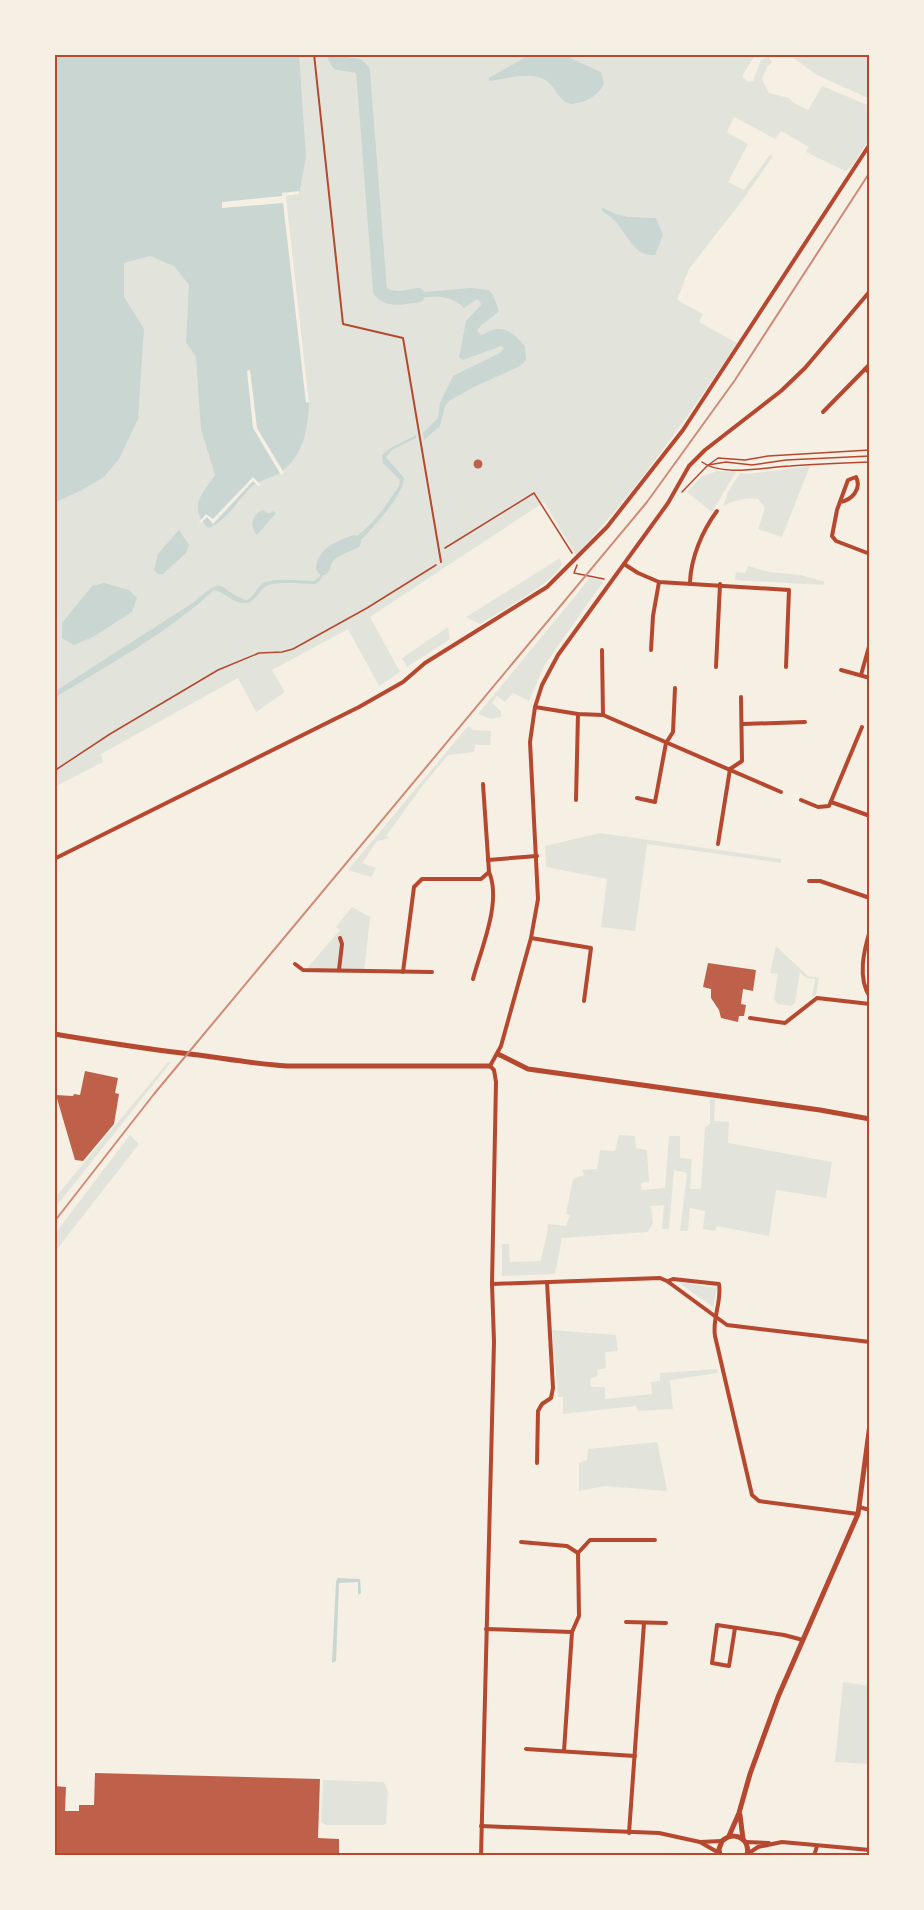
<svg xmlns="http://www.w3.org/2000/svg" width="924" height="1910" viewBox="0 0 924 1910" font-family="'Crimson Pro',serif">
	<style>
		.green { fill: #e2e4dc }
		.water { fill: #c9d6d2 }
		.pier { fill: #f6efe4 }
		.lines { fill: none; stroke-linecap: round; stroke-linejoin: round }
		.river { stroke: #c9d6d2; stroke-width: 14 }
		.building { fill: #bf614a }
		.path { stroke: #b5482f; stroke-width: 1.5 }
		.service { stroke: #b5482f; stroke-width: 2 }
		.minor { stroke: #b5482f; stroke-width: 4 }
		.tertiary { stroke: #b5482f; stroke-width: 5 }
		.rail { stroke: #cf8b77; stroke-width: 2 }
		.neatline { fill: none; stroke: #b5482f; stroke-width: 2 }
	</style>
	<rect width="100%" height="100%" fill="#f6efe4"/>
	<!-- green -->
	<g class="green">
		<path d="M54,54H756L742,76L748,82L753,81L761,60L768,56L772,62L767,67L762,79L769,93L789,98L794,103L808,110L822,86L870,106V138L851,168L845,171L806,152L809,147L781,131L775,139L734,117L727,132L748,144L728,182L744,190L769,156L771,154L773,156L748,192L746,191L748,193L689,269L677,300L703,314L699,322L737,343C688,417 637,490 576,555L544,502L370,617L400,672L379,686L348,629L272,670L285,692L256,712L238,678L101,754L103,762L54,787Z"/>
		<polygon points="788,54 870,54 870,99 817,75"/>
		<path d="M810,466L782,537L758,529L765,508L758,499C746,497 733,501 723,506L728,492L740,473L748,474Z"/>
		<polygon points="717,471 736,472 712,512 687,492 701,477"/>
		<path d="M560,558L562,564C553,584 500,611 480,624L466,617Z"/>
		<polygon points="748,566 769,572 801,575 825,582 823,585 735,580 736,572 745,573"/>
		<polygon points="590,578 597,579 603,582 544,666 529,701 513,693 505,702 497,696 492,703 501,711 501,717 491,719 478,714"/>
		<polygon points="448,627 450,639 407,667 402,658"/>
		<polygon points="468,726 473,730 491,731 490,745 475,745 474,752 448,755 423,785 386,836 390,838 377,841 362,863 376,868 371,877 348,870"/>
		<polygon points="600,833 781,859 781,863 647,844 635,931 601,927 607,879 546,867 545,846"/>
		<polygon points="352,907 370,917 364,973 306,973 309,966 340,930 336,927"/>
		<polygon points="776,946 808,976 819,978 816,995 812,997 815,979 806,978 800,972 795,1003 791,1006 778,1004 774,999 778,974 770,973"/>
		<polygon points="168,1062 171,1062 54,1209 54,1199"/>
		<path d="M710,1098L715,1099L714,1121L729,1122L728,1143L832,1162L826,1198L776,1190L769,1236L717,1226L715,1231L703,1229L705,1211L690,1208L688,1231H680L687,1173L674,1170L669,1229H662L664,1205L651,1206L653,1223L648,1232L562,1238L555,1274L502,1276V1244H509L510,1262L541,1261C542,1248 548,1237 548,1224L566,1226L570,1215L566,1214L573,1179L584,1175L582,1170L597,1169L600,1150L615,1151L619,1135L635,1136L636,1148L647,1150L649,1182L641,1183L642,1190L665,1188L669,1136H680V1158L692,1159L690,1189H701L705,1127L710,1124Z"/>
		<polygon points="130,1135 139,1144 54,1253 54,1235"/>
		<polygon points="678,1282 717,1288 713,1307"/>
		<polygon points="552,1330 616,1335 618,1351 605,1352 606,1368 597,1370 598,1376 590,1379 591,1387 605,1387 605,1399 652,1394 651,1382 660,1381 660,1373 717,1369 718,1373 670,1380 673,1409 638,1411 636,1406 563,1414 563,1397 558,1397"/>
		<polygon points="657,1442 667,1489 665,1491 605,1486 579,1491 579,1463 587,1460 588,1449"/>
		<polygon points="843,1682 870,1686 870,1764 835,1762"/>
		<polygon points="323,1780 384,1782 388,1792 386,1824 383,1825 326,1825 321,1822"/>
	</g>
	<!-- water -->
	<g class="water">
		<path d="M54,54H299L306,157L299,194L286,196L309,402C308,430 303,460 276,475C268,479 258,481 251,487C237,501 227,521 208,528C188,506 201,496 215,475L201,429L196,357L186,342L189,285L174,266L150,256L124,263V297L144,329L138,419L119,459L104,477L82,490L54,503Z"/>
		<path d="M531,54H566L574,60L601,72L604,83C599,96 585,103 571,104C560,101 558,93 551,85C538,68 507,79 489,81V78Z"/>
		<path d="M603,208L616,214L628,217L656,218L663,235L655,255C633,257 627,232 613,219C609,215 605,213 601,210Z"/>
		<path d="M470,288L489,290L493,295L499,311C493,318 479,324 477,332L482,335C502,323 511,330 525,346L526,360L520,366L472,388L449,401L445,406L440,426L424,440L423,433L438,418L440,403L453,376L500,353L504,348L501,346L463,360L459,357L466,321L481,305L480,301L477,299L464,308C448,291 423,298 402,300V294Z"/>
		<path d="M416,435V438L392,450L386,457L404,478C404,494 375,525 364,537L358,542L339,551L336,548C366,536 382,511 399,486L400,480L383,463L382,455L389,449Z"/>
		<path d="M263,510L267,513H271L272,511L276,513L257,535C249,526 252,514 263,510Z"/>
		<polygon points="179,530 189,545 186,553 163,574 158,574 154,570 158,554"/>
		<path d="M329,550L332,555C323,564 327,577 316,584C303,584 281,581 269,585C258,588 257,604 244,603C232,603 225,592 214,590C169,632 107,666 54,698V692L194,602C227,573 216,590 246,600C255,597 255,589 262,584C272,577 302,581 314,581L320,576L321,561Z"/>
		<polygon points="104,583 129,590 137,598 132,612 93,637 74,645 62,638 62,623 92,586"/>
		<polygon points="338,1578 360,1579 361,1593 358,1595 358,1582 339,1583 336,1661 332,1663 336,1581"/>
	</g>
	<!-- pier -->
	<g class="pier">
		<polygon points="299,191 299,194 286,196 309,402 306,403 283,203 222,208 222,202 282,196 282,193"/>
		<polygon points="250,370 257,428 284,473 281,475 253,428 247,371"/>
		<polygon points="253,477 261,485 258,486 253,481 213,524 207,517 201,523 199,522 206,514 213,519"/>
	</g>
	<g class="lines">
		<!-- river -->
		<g class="river">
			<path d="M336,54L335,58L338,63L358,66L363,71L380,291C390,302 405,297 418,295"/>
			<path d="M323,568C325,551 341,548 354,542"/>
		</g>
	</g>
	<!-- building -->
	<g class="building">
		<circle cx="478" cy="464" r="4.5"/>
		<polygon points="708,963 756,970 753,991 743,989 741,1004 746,1005 744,1016 739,1016 738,1022 721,1018 719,1010 711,998 711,989 703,987"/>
		<polygon points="85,1071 118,1078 115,1093 119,1094 114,1124 83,1161 75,1160 56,1095 73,1096 74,1094 80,1095"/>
		<polygon points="95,1773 320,1779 318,1838 339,1839 339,1856 54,1856 54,1786 66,1787 65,1811 79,1811 79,1805 94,1805"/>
	</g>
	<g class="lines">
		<!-- path -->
		<g class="path">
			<path d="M702,462C721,477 766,467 790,466C816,464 843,463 870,462"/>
			<polyline points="708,465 726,462 752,465 786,460 870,456"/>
			<polyline points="682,492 707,466 718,458 745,460 768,456 870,450"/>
			<polyline points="445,548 534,493 572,553"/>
			<polyline points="577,565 574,573 604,579"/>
			<polyline points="54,771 110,734 218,670 259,653 282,652 293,649 367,608 436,565"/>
		</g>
		<!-- service -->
		<polyline class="service" points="314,54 343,324 403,338 441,562"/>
		<!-- minor -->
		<g class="minor">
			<polyline points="865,369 870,373"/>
			<polyline points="823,412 870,364"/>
			<path d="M840,502C852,500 862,489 856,477L848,480L837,510L832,536L836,541L870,554"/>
			<polyline points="624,564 638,573 659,582 789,590 786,667"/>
			<path d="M690,582C691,558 702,531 717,511"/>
			<polyline points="602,650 603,715"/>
			<polyline points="651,650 653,616 659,582"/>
			<polyline points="716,667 720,584"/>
			<polyline points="841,670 870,678"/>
			<polyline points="861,675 870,643"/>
			<polyline points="535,707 578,714 603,715 781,792"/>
			<polyline points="743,724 805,722"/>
			<polyline points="637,798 655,802 666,743 673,732 675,688"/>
			<polyline points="576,800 578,714"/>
			<polyline points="801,800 818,807 829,806 862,727"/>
			<polyline points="831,802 870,816"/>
			<polyline points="718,844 730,769 742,761 741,697"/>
			<polyline points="54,859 359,707 403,682 425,663 547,587 607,527 683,430 870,144"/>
			<polyline points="488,860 537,856"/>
			<polyline points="809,881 820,881 870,898"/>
			<path d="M870,930C864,950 857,978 870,997"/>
			<polyline points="531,938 591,948 584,1001"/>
			<polyline points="295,964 303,970 432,972"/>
			<polyline points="339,970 342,944 340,938"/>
			<polyline points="403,972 414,887 422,879 481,879 489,872"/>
			<path d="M473,979C481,949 502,902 489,872L483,784"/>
			<polyline points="750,1018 785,1023 817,998 870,1004"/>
			<path d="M668,1281L673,1279L719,1284C722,1302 712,1318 715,1336L752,1495L759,1501L858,1514"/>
			<polyline points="492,1284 660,1278 667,1281 727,1325 870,1342"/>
			<polyline points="537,1463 538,1411 542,1404 551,1398 553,1388 547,1282"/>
			<polyline points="859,1507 870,1510"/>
			<polyline points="521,1542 567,1546 578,1553"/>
			<polyline points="626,1622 666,1623"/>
			<polyline points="735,1628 729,1666 712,1663 717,1625 784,1635 803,1640"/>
			<polyline points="486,1629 572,1632"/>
			<polyline points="526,1749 635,1756"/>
			<polyline points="564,1751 572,1632 579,1616 578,1553 590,1540 655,1540"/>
			<polyline points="481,1826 659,1833 700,1842 722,1841"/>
			<polyline points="629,1833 644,1623"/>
			<polyline points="700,1842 719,1853"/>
			<polyline points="746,1842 769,1843"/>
			<polyline points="749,1853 758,1847 782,1842 870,1850"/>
			<polyline points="481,1856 494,1342 492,1284 496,1082 494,1070 490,1066 501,1046 531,938 538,899 530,742 535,707 542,685 558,655 668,503 689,466 705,450 781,391 805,368 870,291"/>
			<polyline points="814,1856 817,1846"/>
		</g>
		<!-- tertiary -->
		<g class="tertiary">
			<path d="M54,1034C97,1041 139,1048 182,1053C217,1057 252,1064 287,1066H490"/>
			<polyline points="498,1054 528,1069 820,1110 870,1119"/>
			<polyline points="740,1815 743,1839"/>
			<polyline points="729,1836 739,1813 750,1774 778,1697 858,1514 870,1424"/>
			<path d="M720,1856L719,1849L722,1841C735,1830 751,1839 747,1856"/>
		</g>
		<!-- rail -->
		<polyline class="rail" points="54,1222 154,1094 647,502 735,380 870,172"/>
	</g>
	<!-- border -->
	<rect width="924" height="1910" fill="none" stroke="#f6efe4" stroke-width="111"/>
	<rect x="56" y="56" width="812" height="1798" class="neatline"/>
</svg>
